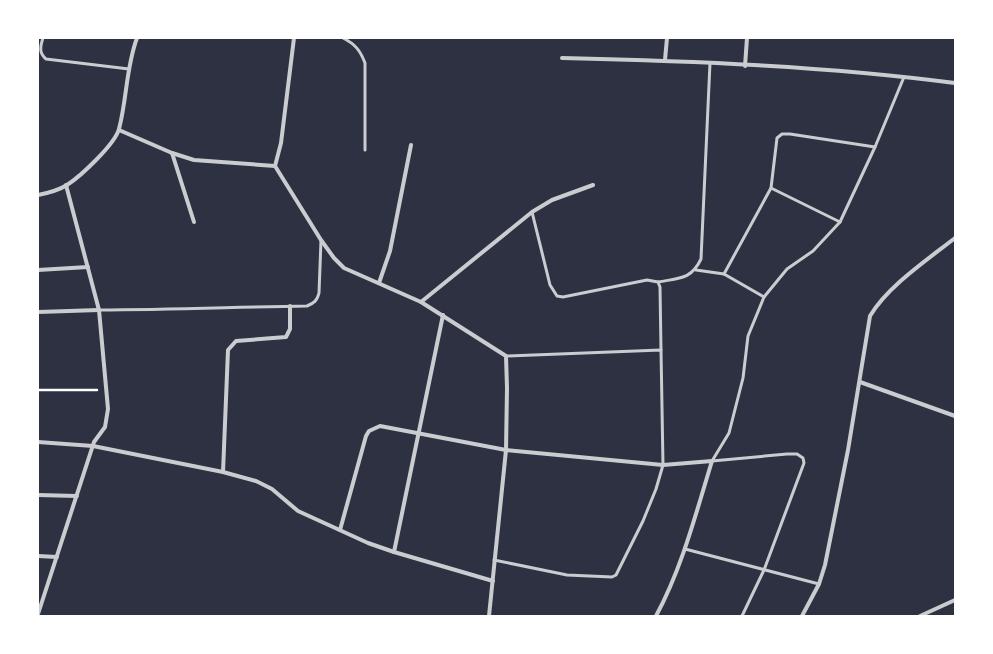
<svg xmlns="http://www.w3.org/2000/svg" width="993" height="654" viewBox="0 0 993 654" font-family="'Work Sans',sans-serif">
	<style>
		.lines { fill: none; stroke-linecap: round; stroke-linejoin: round }
		.path { stroke: #fff; stroke-width: 2.5 }
		.service { stroke: #caccd0; stroke-width: 3 }
		.minor { stroke: #caccd0; stroke-width: 4 }
	</style>
	<rect width="100%" height="100%" fill="#2d3142"/>
	<g class="lines">
		<!-- path -->
		<polyline class="path" points="38,390 97,390"/>
		<!-- service -->
		<g class="service">
			<path d="M43,38C40,47 39,53 46,59L129,69"/>
			<path d="M343,38C355,44 360,50 365,63V150"/>
			<polyline points="771,188 840,222"/>
			<polyline points="532,212 550,285 557,296 563,297 647,280 658,282 660,287 661,350"/>
			<polyline points="696,270 724,274 764,297"/>
			<polyline points="724,274 771,188 777,138 782,134 790,134 875,147"/>
			<path d="M658,282C679,278 691,280 701,259L710,63"/>
			<path d="M99,310C169,310 238,307 307,306C314,303 317,301 319,293L321,240"/>
			<polyline points="712,461 729,433 743,378 748,336 764,297 787,269 813,251 840,222 875,147 904,77"/>
			<polyline points="712,461 787,454 797,454 803,458 804,463 764,570 742,616"/>
			<polyline points="685,549 819,584"/>
			<polyline points="494,560 567,575 612,577 616,575 643,521 656,489 663,465 661,350 506,356"/>
		</g>
		<!-- minor -->
		<g class="minor">
			<path d="M562,58C693,61 825,66 955,83"/>
			<polyline points="665,60 667,38"/>
			<polyline points="745,66 747,38"/>
			<polyline points="119,130 172,153 194,160 275,166 321,240 334,258 344,268 421,302 506,356 507,388 506,450 489,616"/>
			<polyline points="172,153 194,222"/>
			<polyline points="275,166 281,143 294,38"/>
			<path d="M38,195C48,193 59,190 67,185C81,176 115,144 119,129C127,99 126,67 137,38"/>
			<polyline points="38,270 88,267"/>
			<polyline points="379,283 390,251 411,145"/>
			<polyline points="421,302 532,212 552,200 593,185"/>
			<polyline points="38,312 99,310"/>
			<polyline points="860,382 955,416"/>
			<polyline points="38,442 93,446 223,472 256,481 272,489 298,511 368,543 394,552 493,581"/>
			<polyline points="223,472 228,350 236,341 286,337 290,329 290,306"/>
			<polyline points="38,495 77,496"/>
			<path d="M340,530L366,436L369,431L380,426L506,450L663,465L712,461C696,513 682,568 656,616"/>
			<polyline points="394,552 443,315"/>
			<polyline points="38,556 57,557"/>
			<polyline points="38,614 94,442 105,427 108,409 99,310 66,185"/>
			<path d="M802,616L819,584L825,565L848,450L870,316C888,286 927,260 955,238"/>
			<polyline points="920,616 955,600"/>
		</g>
	</g>
	<!-- border -->
	<rect width="993" height="654" fill="none" stroke="#ffffff" stroke-width="78"/>
</svg>
